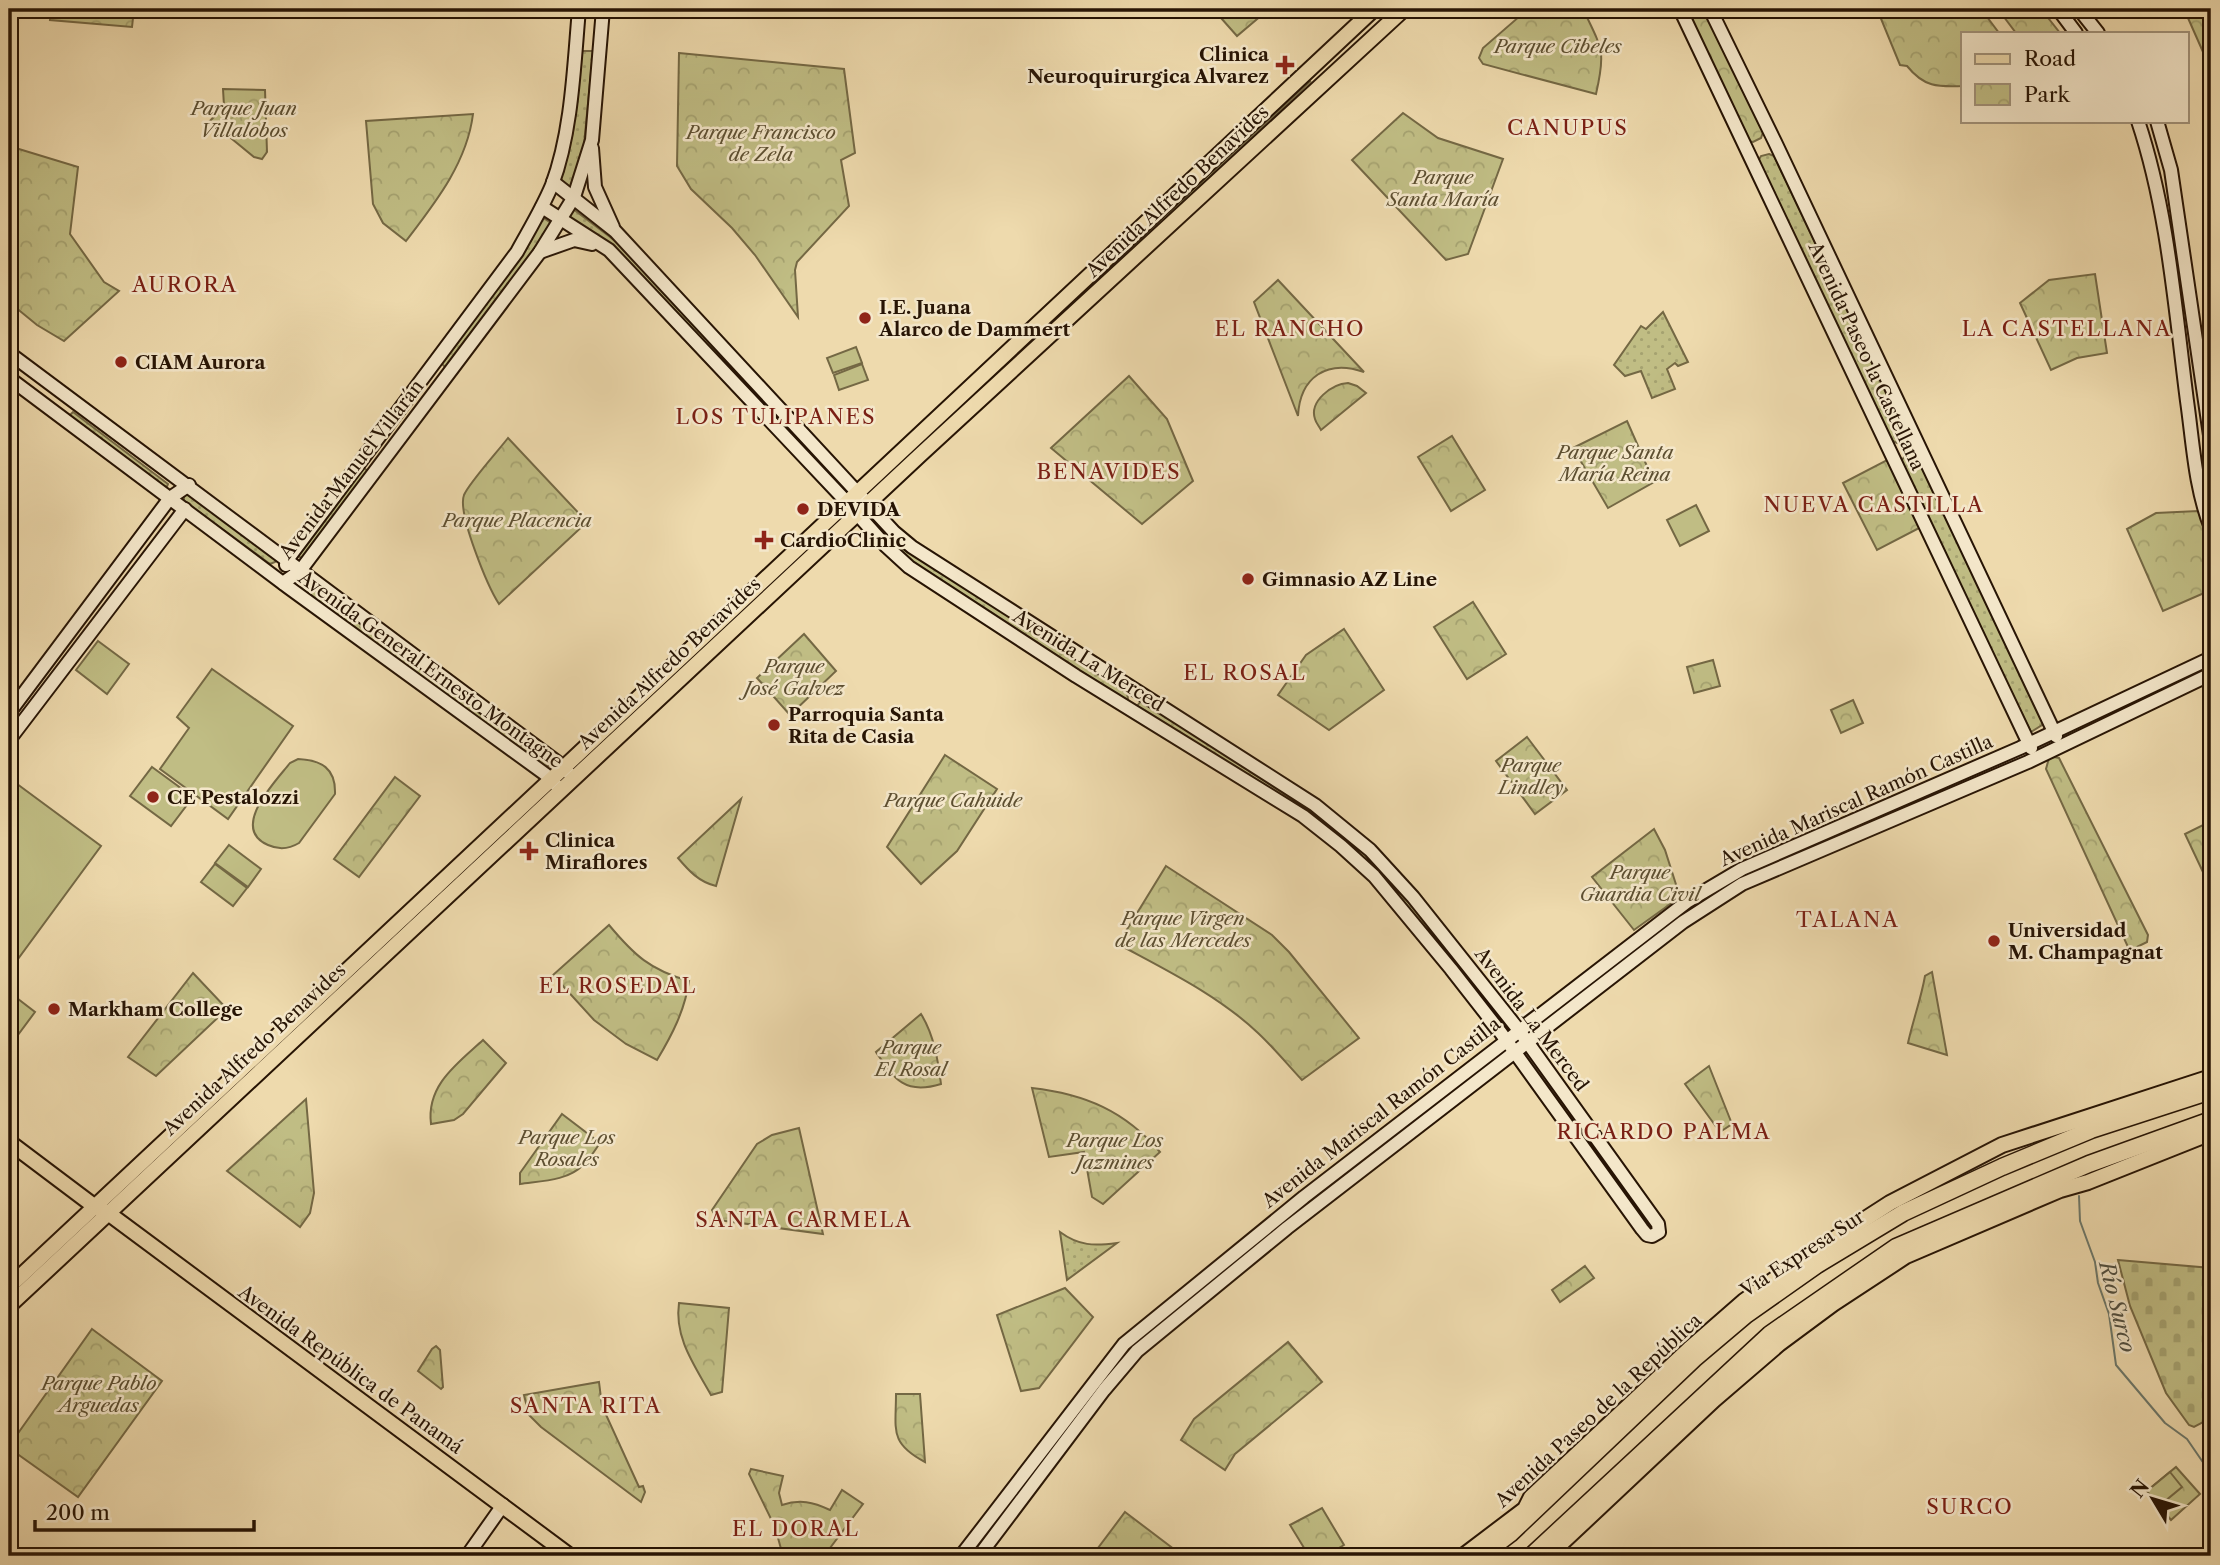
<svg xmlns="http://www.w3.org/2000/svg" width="2220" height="1565" viewBox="0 0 2220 1565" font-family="'Libre Caslon Text',serif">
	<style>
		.grass { fill: url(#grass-dots); stroke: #746844; stroke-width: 2 }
		.cemetery { fill: url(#cemetery-stones); stroke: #746844; stroke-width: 2 }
		.park { fill: url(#park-crowns); stroke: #746844; stroke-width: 2 }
		.garden { fill: #c0bd84; stroke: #746844; stroke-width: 2 }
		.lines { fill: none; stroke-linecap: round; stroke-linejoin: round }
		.stream { stroke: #6c786b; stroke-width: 2 }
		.secondary-casing { stroke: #271404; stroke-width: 16 }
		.primary-casing { stroke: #271404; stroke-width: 18 }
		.highway-casing { stroke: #271404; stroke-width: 19 }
		.secondary { stroke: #f4e7ca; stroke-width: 12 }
		.primary { stroke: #eedaad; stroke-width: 14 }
		.highway { stroke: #eedaad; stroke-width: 16 }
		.poi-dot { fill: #8f2418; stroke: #f4e7ca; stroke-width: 2.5 }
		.labels { text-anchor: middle; stroke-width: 5; stroke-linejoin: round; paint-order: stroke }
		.park-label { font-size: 19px; font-style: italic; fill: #5d4f31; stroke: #f4e7ca }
		.poi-label { font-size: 19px; font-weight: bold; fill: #271404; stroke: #f4e7ca; text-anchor: start }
		.street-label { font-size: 19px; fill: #271404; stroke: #f4e7ca }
		.neighbourhood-label { font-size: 21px; letter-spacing: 2px; fill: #7a1f14; stroke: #f4e7ca }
		.water-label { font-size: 21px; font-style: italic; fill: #4f4e40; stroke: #f4e7ca }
	</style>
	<defs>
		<pattern id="grass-dots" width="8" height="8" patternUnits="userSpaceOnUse" patternTransform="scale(1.75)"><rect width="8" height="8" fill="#c0bd84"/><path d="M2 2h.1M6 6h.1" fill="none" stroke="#a5a270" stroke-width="1.8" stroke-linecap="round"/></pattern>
		<pattern id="cemetery-stones" width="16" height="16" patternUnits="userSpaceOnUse" patternTransform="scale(1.75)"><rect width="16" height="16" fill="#c0bd84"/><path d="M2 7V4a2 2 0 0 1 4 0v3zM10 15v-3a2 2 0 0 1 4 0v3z" fill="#a5a270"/></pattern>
		<pattern id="park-crowns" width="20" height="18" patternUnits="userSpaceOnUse" patternTransform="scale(1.75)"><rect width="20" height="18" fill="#c0bd84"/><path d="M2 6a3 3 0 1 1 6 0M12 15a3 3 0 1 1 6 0" fill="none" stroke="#a5a270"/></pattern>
	</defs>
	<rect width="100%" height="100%" fill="#eedaad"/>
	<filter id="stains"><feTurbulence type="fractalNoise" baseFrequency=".00286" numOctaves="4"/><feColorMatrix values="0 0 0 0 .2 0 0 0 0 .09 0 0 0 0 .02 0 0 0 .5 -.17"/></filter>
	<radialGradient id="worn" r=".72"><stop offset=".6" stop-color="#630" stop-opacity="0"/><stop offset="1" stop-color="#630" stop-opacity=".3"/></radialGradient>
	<!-- grass -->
	<g class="grass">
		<polygon points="582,51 593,51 583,155 572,188 560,181 573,131"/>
		<polygon points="1311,81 1015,361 1011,361 1010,356 1287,100"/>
		<polygon points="1769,154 1774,156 1906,434 1897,443 1889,439 1757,163 1761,156"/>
		<polygon points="573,209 618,243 722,353 720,356 718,357 568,217"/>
		<polygon points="542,217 551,223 526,262 447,369 442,364 518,260"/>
		<polygon points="1663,312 1688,362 1678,366 1675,363 1667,369 1675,389 1652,398 1641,371 1625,376 1614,365 1641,326 1646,329"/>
		<polygon points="728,362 730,362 847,488 844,491 724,366"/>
		<polygon points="73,412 168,484 165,491 69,416"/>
		<polygon points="1906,454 1911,454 1917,457 2044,721 2042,725 2031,732 1900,463"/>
		<polygon points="364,468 370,473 304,560 297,555"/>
		<polygon points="187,493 276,560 275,562 270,564 184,501 184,496"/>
		<polygon points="872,516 903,548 1127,692 1128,699 1123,699 911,565 868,518"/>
		<polygon points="309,583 547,763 548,767 545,768 302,592 303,584"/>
		<polygon points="1141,701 1295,798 1350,838 1396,882 1506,1023 1504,1025 1493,1012 1487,1009 1401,901 1348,844 1307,814 1141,709 1137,706"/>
		<path d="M1060,1232C1079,1246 1094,1246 1117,1243L1067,1280Z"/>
	</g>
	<!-- cemetery -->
	<polygon class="cemetery" points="2118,1260 2211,1268 2211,1418 2194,1427 2189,1425 2166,1393 2130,1306"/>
	<!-- park -->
	<g class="park">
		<polygon points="51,9 134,9 132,27 50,20"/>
		<polygon points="1213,9 1269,9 1237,36"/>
		<path d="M1528,9H1583C1602,49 1606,50 1596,94L1483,64L1479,58L1483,48Z"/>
		<polygon points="1684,9 1705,9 1763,132 1761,138 1753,142 1747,141"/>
		<path d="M1877,9H1981L1999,33H1963V86C1937,87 1924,87 1907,66L1900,65Z"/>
		<polygon points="1998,9 2041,9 2060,33 2016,33"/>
		<polygon points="2184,9 2211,9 2211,70"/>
		<polygon points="679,53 844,69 855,153 841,160 849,206 797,262 795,270 798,317 755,255 732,228 691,189 677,166"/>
		<polygon points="223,89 265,90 267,152 262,159 254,157 210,121 224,106"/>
		<polygon points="1403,113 1438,138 1503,159 1468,254 1446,260 1352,160"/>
		<path d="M473,114C467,163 435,203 406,241L383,223L373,204L366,121Z"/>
		<polygon points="9,146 78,167 70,234 104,282 119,291 64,341 37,325 9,302"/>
		<polygon points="2095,274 2107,353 2077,358 2051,370 2020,303 2049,280"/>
		<path d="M1278,280L1364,372C1327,359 1300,377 1298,416L1254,302Z"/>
		<polygon points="1129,376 1167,419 1193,481 1142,524 1051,448"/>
		<path d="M1348,383L1357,386L1366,393L1321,430C1319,426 1316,423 1315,419C1309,401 1332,384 1348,383Z"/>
		<polygon points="1627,421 1654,482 1608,508 1573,448"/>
		<polygon points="1452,436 1485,490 1451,511 1418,457"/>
		<path d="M508,438L587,522L499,604C488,587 457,513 464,495C469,483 498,451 508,438Z"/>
		<polygon points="1889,459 1923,526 1877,550 1843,483"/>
		<polygon points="2198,511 2211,546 2211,590 2163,611 2127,529 2156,513"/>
		<polygon points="1473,602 1506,654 1467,679 1434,627"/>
		<polygon points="1344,629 1384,690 1329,730 1278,695 1306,655"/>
		<polygon points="804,634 836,671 790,715 757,678"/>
		<polygon points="1713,660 1720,686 1694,693 1687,667"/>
		<polygon points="1853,700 1863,723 1841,733 1831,710"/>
		<polygon points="1527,737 1567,790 1535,814 1496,761"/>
		<polygon points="945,755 997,789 957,851 921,884 887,847"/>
		<polygon points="2054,757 2059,758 2148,935 2147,942 2133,949 2128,947 2046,769 2049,758"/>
		<polygon points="395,777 420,796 359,877 334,859"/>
		<path d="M741,799L716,886C699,882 689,871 678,858Z"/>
		<polygon points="2211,821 2211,889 2185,834"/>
		<polygon points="1654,829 1665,850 1680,897 1634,930 1592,877"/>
		<path d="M1166,866L1272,935L1289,952L1359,1038L1302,1080C1288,1065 1274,1048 1258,1033C1218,995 1166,970 1118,944Z"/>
		<path d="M609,925C634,955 650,970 689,981C685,1010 672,1035 657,1060L626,1044L594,1020L553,975Z"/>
		<path d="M1932,972L1947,1055L1908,1043C1913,1020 1921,999 1925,976Z"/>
		<polygon points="193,973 227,1009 156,1076 128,1057"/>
		<path d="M921,1014C934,1035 938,1060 941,1084C905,1095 895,1080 876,1052Z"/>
		<path d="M483,1040L506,1063L463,1114L454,1120L431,1124C426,1085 458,1063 483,1040Z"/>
		<polygon points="1709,1066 1732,1124 1720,1132 1685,1084"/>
		<path d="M1032,1088C1085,1094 1125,1111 1160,1152L1103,1204L1092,1197L1084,1152L1049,1157Z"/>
		<polygon points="306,1099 314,1193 310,1213 300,1227 227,1171"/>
		<path d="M562,1114L600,1143C595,1150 590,1159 583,1165C568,1181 540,1181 520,1184V1173Z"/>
		<polygon points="799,1128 823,1234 718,1220 712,1210 757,1144 772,1135"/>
		<polygon points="1585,1266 1594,1278 1560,1302 1552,1290"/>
		<polygon points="1065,1288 1093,1317 1039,1388 1021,1391 997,1315"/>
		<path d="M679,1303L729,1308L722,1392L711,1395C695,1366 674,1338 679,1303Z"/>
		<polygon points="92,1329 162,1381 78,1497 9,1448 9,1446"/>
		<polygon points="1288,1342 1322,1382 1235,1454 1225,1470 1181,1440 1194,1419"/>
		<polygon points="436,1346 440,1350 443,1387 441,1389 418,1371 432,1349"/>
		<polygon points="599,1382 602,1406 639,1487 643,1486 645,1492 641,1502 541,1427 529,1415 524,1395"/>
		<path d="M896,1394H920L925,1462C889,1443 896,1430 896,1394Z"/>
		<polygon points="2176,1467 2200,1494 2171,1520 2147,1491"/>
		<path d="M751,1469L783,1476L779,1493L782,1505C800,1499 813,1502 830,1510L842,1490L863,1504L824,1556H783L775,1527L749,1474Z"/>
		<polygon points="1322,1508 1344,1545 1325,1556 1309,1556 1290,1525"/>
		<polygon points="1125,1512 1183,1556 1092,1556"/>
	</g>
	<!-- garden -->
	<g class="garden">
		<polygon points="856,347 862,363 833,373 827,358"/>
		<polygon points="862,364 868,380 839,390 834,375"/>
		<polygon points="1696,505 1709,531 1680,546 1667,520"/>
		<polygon points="98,641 129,664 107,694 76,670"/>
		<polygon points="212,669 293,726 228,819 160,769 189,728 177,717"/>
		<path d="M298,759C321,760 336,768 335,794L299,843C289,849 279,850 268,845C229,828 276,781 290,763Z"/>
		<polygon points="152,767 193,797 171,826 130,796"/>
		<polygon points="9,778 101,846 15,963 9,958"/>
		<polygon points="229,845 261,869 248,887 215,863"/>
		<polygon points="215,864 247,888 233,906 201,882"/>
		<polygon points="9,992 35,1012 9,1047"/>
		<polygon points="2170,1472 2182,1487 2159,1506 2147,1491"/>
	</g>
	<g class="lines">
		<!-- stream -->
		<polyline class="stream" points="2079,1196 2080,1221 2095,1262 2098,1283 2109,1314 2116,1365 2165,1423 2187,1439 2211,1474"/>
		<defs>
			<g id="secondary">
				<polyline points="1680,9 2031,748"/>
				<polyline points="1710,9 1775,142 2056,736"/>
				<polyline points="2058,9 2076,33"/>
				<polyline points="2079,9 2098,33"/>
				<path d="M2138,121C2168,211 2175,308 2187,401C2193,443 2195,488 2211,528"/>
				<polyline points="2157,121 2171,170 2211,442"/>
				<polyline points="592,148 595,187 613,227"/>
				<polyline points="542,207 609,250 842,497 885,545 909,567 1076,676 1303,816 1341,846 1374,876 1451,969 1501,1033 1642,1229 1647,1235 1652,1236 1659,1232 1658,1224 1518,1029 1413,897 1370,850 1315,805 912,547 894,532 615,231 553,182"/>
				<polyline points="540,252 574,240 592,244"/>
				<polyline points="9,353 557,762 574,778"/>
				<polyline points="9,378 288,587 545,774 561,790"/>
				<path d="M286,565L287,560L517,252C529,230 542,209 552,185C572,132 574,65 579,9"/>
				<polyline points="283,583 300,571 540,252 574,197 592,140 603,9"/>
				<polyline points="9,713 170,498 189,485"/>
				<polyline points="9,740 185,509"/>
				<polyline points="467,1556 503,1505"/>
				<polyline points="961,1556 1124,1344 1304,1197 1688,901 1742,869 2020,748 2211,658"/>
				<polyline points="979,1556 1104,1390 1137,1351 1287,1228 1683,922 1742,884 2028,762 2211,674"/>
			</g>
			<g id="primary">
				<polyline points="9,1142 94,1206 108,1213 570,1556"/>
				<polyline points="9,1287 1374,9"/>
				<polyline points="9,1306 920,455 1404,9"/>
				<polyline points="1463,1556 1525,1509 1531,1497 1689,1349 1744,1301 1800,1261 1890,1203 2002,1145 2211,1077"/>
				<polyline points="1548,1556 1714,1400 1779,1344 1833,1304 1906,1256 2060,1190 2088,1182 2211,1133"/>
			</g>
			<g id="highway">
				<polyline points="1481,1556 1510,1534 1694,1359 1746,1315 1817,1265 1903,1213 2002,1167 2091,1130 2211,1091"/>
				<polyline points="1531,1556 1770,1334 1896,1247 2089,1164 2211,1120"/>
			</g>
		</defs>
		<!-- secondary casing -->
		<use href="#secondary" class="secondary-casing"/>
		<!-- primary casing -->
		<use href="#primary" class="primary-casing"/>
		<!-- highway casing -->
		<use href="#highway" class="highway-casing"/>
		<!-- secondary -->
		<use href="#secondary" class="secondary"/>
		<!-- primary -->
		<use href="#primary" class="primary"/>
		<!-- highway -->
		<use href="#highway" class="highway"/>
	</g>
	<!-- markers -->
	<g class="poi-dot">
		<path d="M1281.5 54.5h7v7h7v7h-7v7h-7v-7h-7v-7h7z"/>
		<circle cx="865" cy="318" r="7"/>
		<circle cx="121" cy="362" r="7"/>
		<circle cx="803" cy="509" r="7"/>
		<path d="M760.5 529.5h7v7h7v7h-7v7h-7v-7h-7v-7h7z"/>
		<circle cx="1248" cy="579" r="7"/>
		<circle cx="774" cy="725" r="7"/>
		<circle cx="153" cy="797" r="7"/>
		<path d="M525.5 840.5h7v7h7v7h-7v7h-7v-7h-7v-7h7z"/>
		<circle cx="1994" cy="941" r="7"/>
		<circle cx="54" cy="1009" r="7"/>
	</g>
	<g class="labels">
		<!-- park labels -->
		<g class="park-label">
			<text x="1558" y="53">Parque Cibeles</text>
			<text x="244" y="115">Parque Juan<tspan x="244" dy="22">Villalobos</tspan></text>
			<text x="761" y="139">Parque Francisco<tspan x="761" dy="22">de Zela</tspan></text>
			<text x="1443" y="184">Parque<tspan x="1443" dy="22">Santa María</tspan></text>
			<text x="1615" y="459">Parque Santa<tspan x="1615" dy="22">María Reina</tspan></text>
			<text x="517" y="527">Parque Placencia</text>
			<text x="794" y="673">Parque<tspan x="794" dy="22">José Galvez</tspan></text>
			<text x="1531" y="772">Parque<tspan x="1531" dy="22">Lindley</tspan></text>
			<text x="953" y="807">Parque Cahuide</text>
			<text x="1640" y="879">Parque<tspan x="1640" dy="22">Guardia Civil</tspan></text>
			<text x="1183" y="925">Parque Virgen<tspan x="1183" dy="22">de las Mercedes</tspan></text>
			<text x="911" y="1054">Parque<tspan x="911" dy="22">El Rosal</tspan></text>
			<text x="567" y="1144">Parque Los<tspan x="567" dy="22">Rosales</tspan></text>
			<text x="1115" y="1147">Parque Los<tspan x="1115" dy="22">Jazmines</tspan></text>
			<text x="99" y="1390">Parque Pablo<tspan x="99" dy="22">Arguedas</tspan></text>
		</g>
		<!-- poi labels -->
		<g class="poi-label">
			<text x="1269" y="61" text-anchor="end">Clinica<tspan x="1269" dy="22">Neuroquirurgica Alvarez</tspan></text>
			<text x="879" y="314">I.E. Juana<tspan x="879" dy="22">Alarco de Dammert</tspan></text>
			<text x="135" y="369">CIAM Aurora</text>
			<text x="817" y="516">DEVIDA</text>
			<text x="780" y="547">CardioClinic</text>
			<text x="1262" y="586">Gimnasio AZ Line</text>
			<text x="788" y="721">Parroquia Santa<tspan x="788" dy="22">Rita de Casia</tspan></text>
			<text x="167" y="804">CE Pestalozzi</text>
			<text x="545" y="847">Clinica<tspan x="545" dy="22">Miraflores</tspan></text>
			<text x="2008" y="937">Universidad<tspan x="2008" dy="22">M. Champagnat</tspan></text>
			<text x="68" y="1016">Markham College</text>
		</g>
		<!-- street labels -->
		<g class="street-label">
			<text transform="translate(1177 191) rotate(-43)" y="7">Avenida Alfredo Benavides</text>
			<text transform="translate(1867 356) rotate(65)" y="7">Avenida Paseo la Castellana</text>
			<text transform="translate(351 469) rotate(-52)" y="7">Avenida Manuel Villarán</text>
			<text transform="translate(1089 660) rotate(32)" y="7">Avenida La Merced</text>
			<text transform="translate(669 663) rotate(-43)" y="7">Avenida Alfredo Benavides</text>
			<text transform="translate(431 669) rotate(36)" y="7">Avenida General Ernesto Montagne</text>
			<text transform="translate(1856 800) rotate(-24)" y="7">Avenida Mariscal Ramón Castilla</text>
			<text transform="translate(1532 1019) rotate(53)" y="7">Avenida La Merced</text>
			<text transform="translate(254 1049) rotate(-43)" y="7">Avenida Alfredo Benavides</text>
			<text transform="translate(1381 1112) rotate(-38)" y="7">Avenida Mariscal Ramón Castilla</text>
			<text transform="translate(1802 1253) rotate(-33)" y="7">Via Expresa Sur</text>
			<text transform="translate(351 1369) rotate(36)" y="7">Avenida República de Panamá</text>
			<text transform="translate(1598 1410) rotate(-43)" y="7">Avenida Paseo de la República</text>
		</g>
		<!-- neighbourhood labels -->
		<g class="neighbourhood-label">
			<text x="1568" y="135">CANUPUS</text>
			<text x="185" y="292">AURORA</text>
			<text x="1290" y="336">EL RANCHO</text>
			<text x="2067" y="336">LA CASTELLANA</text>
			<text x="776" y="424">LOS TULIPANES</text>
			<text x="1109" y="479">BENAVIDES</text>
			<text x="1874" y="512">NUEVA CASTILLA</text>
			<text x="1245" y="680">EL ROSAL</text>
			<text x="1848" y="927">TALANA</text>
			<text x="618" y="993">EL ROSEDAL</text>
			<text x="1664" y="1139">RICARDO PALMA</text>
			<text x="804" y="1227">SANTA CARMELA</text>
			<text x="586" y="1413">SANTA RITA</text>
			<text x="1970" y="1514">SURCO</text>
			<text x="796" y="1536">EL DORAL</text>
		</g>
		<!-- water labels -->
		<g class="water-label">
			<text transform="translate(2117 1307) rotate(76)" y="7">Río Surco</text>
		</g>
	</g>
	<!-- margin -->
	<rect width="2220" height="1565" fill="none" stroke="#eedaad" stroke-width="35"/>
	<rect x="10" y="10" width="2199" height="1544" fill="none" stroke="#271404" stroke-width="3.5"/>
	<rect x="18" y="18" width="2185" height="1530" fill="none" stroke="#271404" stroke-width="2"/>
	<!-- legend -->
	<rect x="1961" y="32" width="228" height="91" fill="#f4e7ca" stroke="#a2937b" stroke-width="2"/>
	<rect x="1975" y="54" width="35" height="10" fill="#eedaad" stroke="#a2937b" stroke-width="2"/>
	<text x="2024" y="66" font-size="21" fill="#271404">Road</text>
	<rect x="1975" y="84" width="35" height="21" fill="url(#park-crowns)" stroke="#a2937b" stroke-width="2"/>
	<text x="2024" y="102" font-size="21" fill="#271404">Park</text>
	<!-- north arrow -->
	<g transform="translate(2153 1499) rotate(308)" stroke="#f4e7ca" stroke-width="5" paint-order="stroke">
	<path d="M0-5L12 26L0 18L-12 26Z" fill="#271404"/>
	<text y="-10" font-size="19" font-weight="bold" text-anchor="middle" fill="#271404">N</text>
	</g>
	<!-- scale -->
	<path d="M35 1520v10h219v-10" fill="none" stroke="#271404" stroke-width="3.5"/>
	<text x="46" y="1520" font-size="21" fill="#271404" stroke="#f4e7ca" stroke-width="5" paint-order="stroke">200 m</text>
	<rect width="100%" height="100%" filter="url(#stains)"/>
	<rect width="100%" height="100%" fill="url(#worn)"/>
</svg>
